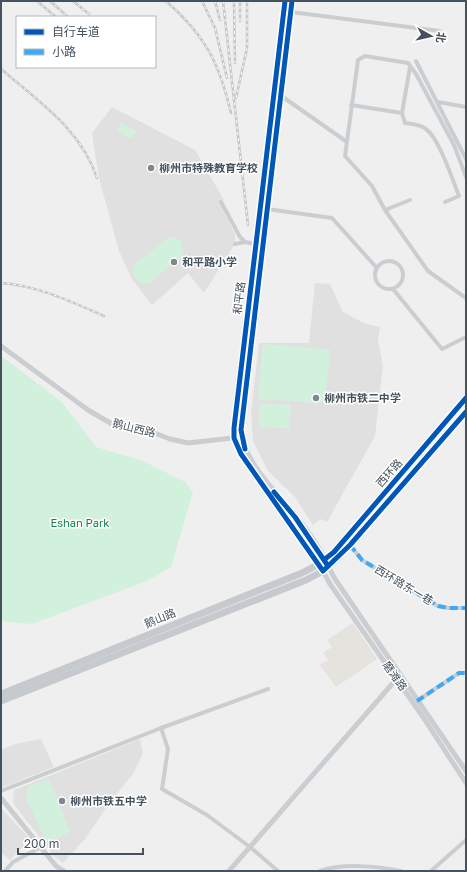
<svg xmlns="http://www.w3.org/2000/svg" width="467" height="872" viewBox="0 0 467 872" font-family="'Golos Text','Noto Sans SC',sans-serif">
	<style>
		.commercial { fill: #e5e3dd }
		.education { fill: #e1e0e1 }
		.green { fill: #d2f1dd }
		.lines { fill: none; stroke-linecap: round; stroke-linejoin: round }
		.minor { stroke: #cbced1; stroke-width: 4 }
		.tertiary { stroke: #cbced1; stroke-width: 5 }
		.secondary { stroke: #ccd0d3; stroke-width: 6 }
		.primary { stroke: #c6cacf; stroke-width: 7 }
		.rail-casing { stroke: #c5c7ca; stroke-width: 2.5 }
		.rail { stroke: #fff; stroke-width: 1; stroke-dasharray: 3; stroke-linecap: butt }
		.quiet { stroke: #3fa9f5; stroke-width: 4; stroke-dasharray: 8 4; stroke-linecap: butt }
		.cycleway-casing { stroke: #fff; stroke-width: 8 }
		.cycleway { stroke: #0057b8; stroke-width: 5 }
		.poi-dot { fill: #818990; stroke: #fff; stroke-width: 1.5 }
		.labels { text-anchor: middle; stroke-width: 3; stroke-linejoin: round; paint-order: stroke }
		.poi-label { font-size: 11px; font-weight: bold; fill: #45525d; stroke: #fff; text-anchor: start }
		.street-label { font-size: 11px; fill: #45525d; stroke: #fff }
		.park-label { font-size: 11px; fill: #118348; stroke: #fff }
	</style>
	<rect width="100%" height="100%" fill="#f0efef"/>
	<!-- commercial -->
	<polygon class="commercial" points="353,623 377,659 336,687 320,665 328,660 323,653 332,647 327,640"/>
	<!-- education -->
	<g class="education">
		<polygon points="112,107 195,150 224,200 219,203 235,234 235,244 204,293 188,273 152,305 132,279 119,251 100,182 95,154 92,133"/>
		<polygon points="315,283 330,284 343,312 364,323 380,327 378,340 383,366 375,436 327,522 320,519 313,525 295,497 268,471 253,441 251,413 259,343 309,343"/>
		<polygon points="41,739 54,767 1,788 1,750 15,744"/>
		<polygon points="140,739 143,753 133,774 112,799 85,839 63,863 54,856 13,803 14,790"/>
		<polygon points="1,808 30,839 10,860 1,853"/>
	</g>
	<!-- green -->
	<g class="green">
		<polygon points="121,123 136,131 132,139 117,131"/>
		<polygon points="170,237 181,241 183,255 149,283 141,283 133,275 135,264"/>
		<polygon points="263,344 330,350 325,403 258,399"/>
		<polygon points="1,356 62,402 96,447 141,460 185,482 193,492 171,567 147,581 32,624 1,621"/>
		<polygon points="259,404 290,405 289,428 259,427"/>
		<polygon points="49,779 70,832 47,843 27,800 28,787"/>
	</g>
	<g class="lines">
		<!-- minor -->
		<g class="minor">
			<polyline points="283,11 440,31"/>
			<polyline points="416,61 466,159"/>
			<path d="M410,67L402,113L405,123C412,124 420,124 426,129C439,138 453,181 459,196L445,202"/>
			<polyline points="280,95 347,142"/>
			<polyline points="438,102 466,107"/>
			<polyline points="351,105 402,113"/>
			<polyline points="466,177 454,145 416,74 408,63 365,56 358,60 345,156 372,186 385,210 428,271 466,298"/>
			<polyline points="221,202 240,237 245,242 255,244"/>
			<polyline points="267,209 332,218 376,267"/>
			<polyline points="385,210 410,200"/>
			<polyline points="235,244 245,242"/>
			<circle cx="389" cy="275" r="14"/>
			<polyline points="393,289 442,349 466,337"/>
			<polyline points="350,545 362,560 438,606 449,608 466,608"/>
			<polyline points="417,701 459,673 466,673"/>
			<polyline points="161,728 168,749 162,789 207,815 250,847 278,871"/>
			<polyline points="1,791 161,728 268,689"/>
			<polyline points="5,871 13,862 41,847"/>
			<path d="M320,871C342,863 378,866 401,871"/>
			<polyline points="431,871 466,840"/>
		</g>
		<!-- tertiary -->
		<g class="tertiary">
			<polyline points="1,346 88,410 112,424 133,430 152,432 170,439 188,443 241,437"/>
			<polyline points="328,566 335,579 466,771"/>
			<polyline points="323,571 330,584 423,717 466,783"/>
			<polyline points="1,798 56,866 64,871"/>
			<polyline points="229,871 400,675"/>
		</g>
		<!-- secondary -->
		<g class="secondary">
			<polyline points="285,1 237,394 234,438 241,454 323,571"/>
			<path d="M292,1L241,430C243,459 268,484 286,505C302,523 318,545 328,566"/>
		</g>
		<!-- primary -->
		<g class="primary">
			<polyline points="1,694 302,573 319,564 334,552 466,398"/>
			<polyline points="1,701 306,580 323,571 339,557 466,412"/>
		</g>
		<defs>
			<g id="rail">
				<polyline points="37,1 56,17"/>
				<polyline points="50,1 68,17"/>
				<polyline points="73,1 89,14"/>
				<path d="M166,1C205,35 219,62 231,113"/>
				<polyline points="202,1 215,28 227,78"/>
				<polyline points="215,1 220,20"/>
				<polyline points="223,1 248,225"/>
				<polyline points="234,1 235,63"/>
				<polyline points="240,21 240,1"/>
				<path d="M1,69C38,101 81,129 97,178"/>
				<polyline points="236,98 247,48 247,1"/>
				<path d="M1,283C39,286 70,301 104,316"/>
			</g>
		</defs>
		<!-- rail casing -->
		<use href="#rail" class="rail-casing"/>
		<!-- rail -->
		<use href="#rail" class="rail"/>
		<!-- quiet -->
		<g class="quiet">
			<polyline points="350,545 362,560 438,606 449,608 466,608"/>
			<polyline points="417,701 459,673 466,673"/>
		</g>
		<defs>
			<g id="cycleway">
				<polyline points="285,1 234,428 234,438 241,454 323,571 350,545 466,412"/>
				<polyline points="245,449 241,430 292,1"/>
				<polyline points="274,492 295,517 328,566"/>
				<polyline points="325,559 334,552 466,398"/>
			</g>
		</defs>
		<!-- cycleway casing -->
		<use href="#cycleway" class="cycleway-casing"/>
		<!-- cycleway -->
		<use href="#cycleway" class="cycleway"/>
	</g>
	<!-- markers -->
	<g class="poi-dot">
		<circle cx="151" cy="168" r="4"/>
		<circle cx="174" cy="262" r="4"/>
		<circle cx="316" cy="398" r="4"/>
		<circle cx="62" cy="801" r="4"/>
	</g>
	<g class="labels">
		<!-- poi labels -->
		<g class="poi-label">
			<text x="159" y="172">柳州市特殊教育学校</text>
			<text x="182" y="266">和平路小学</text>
			<text x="324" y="402">柳州市铁二中学</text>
			<text x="70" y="805">柳州市铁五中学</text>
		</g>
		<!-- street labels -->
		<g class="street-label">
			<text transform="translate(239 298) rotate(-83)" y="4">和平路</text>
			<text transform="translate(134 428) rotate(14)" y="4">鹅山西路</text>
			<text transform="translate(389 473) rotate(-49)" y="4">西环路</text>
			<text transform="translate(404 585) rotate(31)" y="4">西环路东一巷</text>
			<text transform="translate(160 618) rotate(-22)" y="4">鹅山路</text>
			<text transform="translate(395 676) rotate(55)" y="4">磨滩路</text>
		</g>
		<!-- park labels -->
		<g class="park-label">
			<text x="80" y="527">Eshan Park</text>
		</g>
	</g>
	<!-- border -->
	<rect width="467" height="872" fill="none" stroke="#45525d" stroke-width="4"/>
	<!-- legend -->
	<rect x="16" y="16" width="140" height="52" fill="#ffffff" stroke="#b5babe"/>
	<rect x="24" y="29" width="20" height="6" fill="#0057b8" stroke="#b5babe"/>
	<text x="52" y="36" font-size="12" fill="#45525d">自行车道</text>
	<rect x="24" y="49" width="20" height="6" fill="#3fa9f5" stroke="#b5babe"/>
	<text x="52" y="56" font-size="12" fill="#45525d">小路</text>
	<!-- north arrow -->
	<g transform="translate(431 36) rotate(98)" stroke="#ffffff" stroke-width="3" paint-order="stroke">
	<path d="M0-3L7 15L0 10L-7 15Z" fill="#45525d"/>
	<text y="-6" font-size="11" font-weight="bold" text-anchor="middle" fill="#45525d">北</text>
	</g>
	<!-- scale -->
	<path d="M18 848v6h125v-6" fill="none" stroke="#45525d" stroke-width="2"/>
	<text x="24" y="848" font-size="12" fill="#45525d" stroke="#ffffff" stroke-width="3" paint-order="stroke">200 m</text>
</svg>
